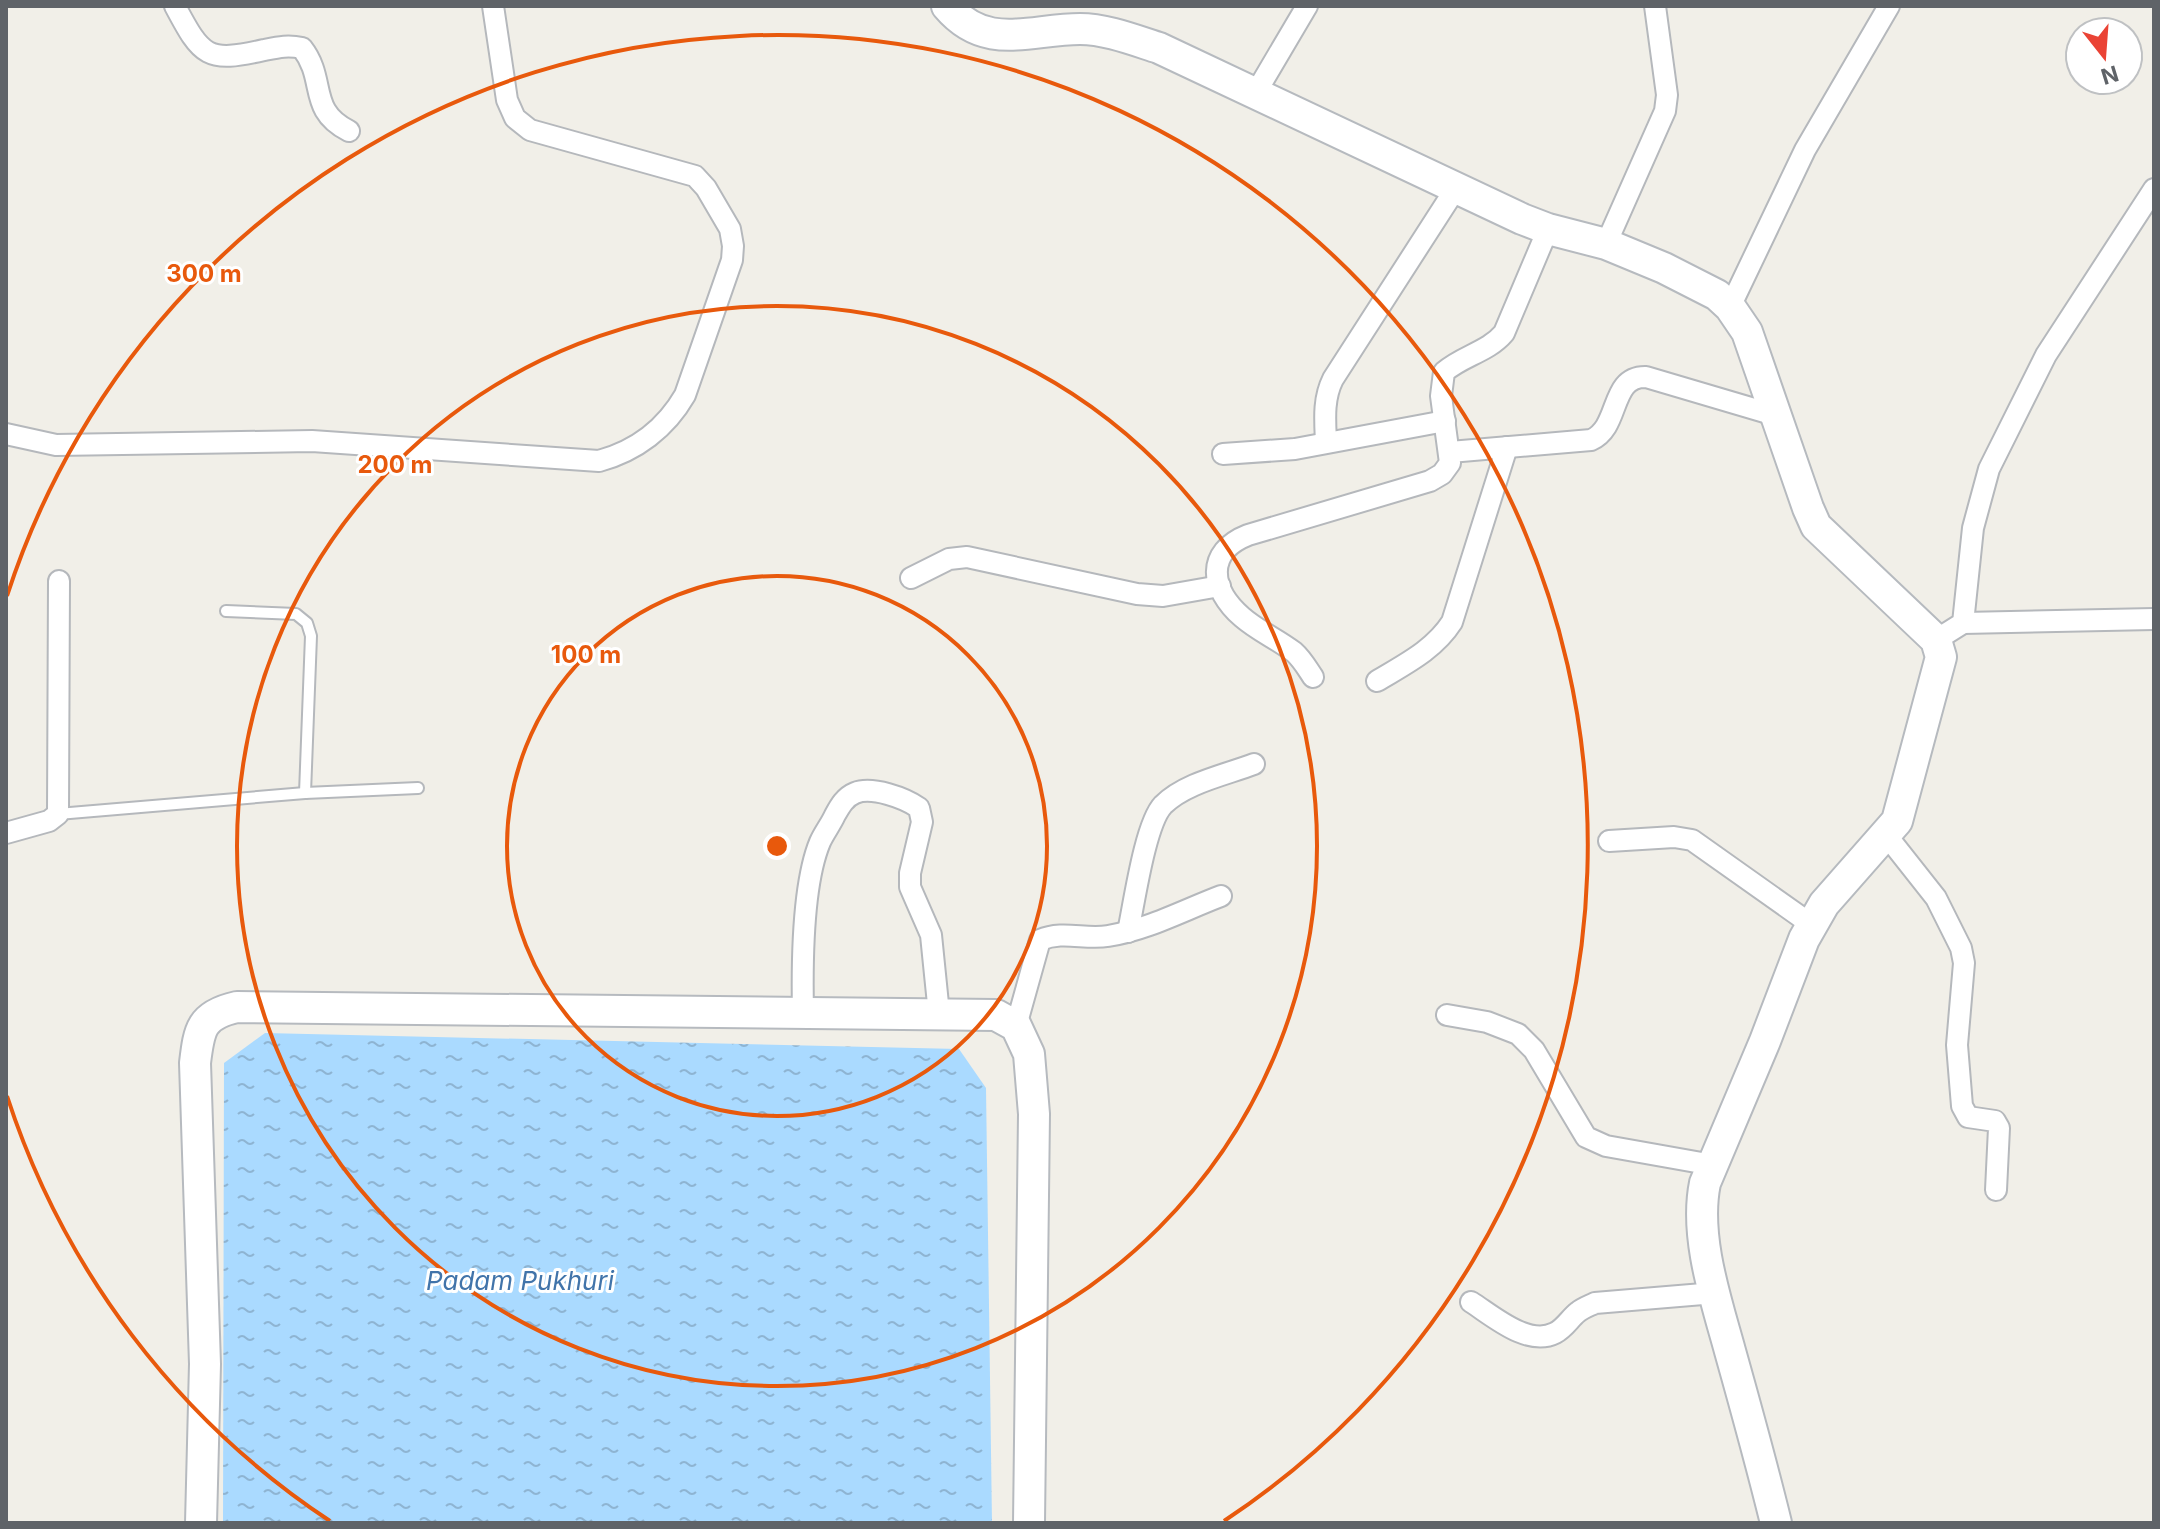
<svg xmlns="http://www.w3.org/2000/svg" width="2160" height="1529" viewBox="0 0 2160 1529" font-family="Inter,sans-serif">
	<style>
		.water { fill: url(#water-ripples) }
		.lines { fill: none; stroke-linecap: round; stroke-linejoin: round }
		.lane-casing { stroke: #b5b8bc; stroke-width: 14 }
		.street-casing { stroke: #b5b8bc; stroke-width: 24 }
		.secondary-casing { stroke: #b6babf; stroke-width: 34 }
		.lane { stroke: #fff; stroke-width: 10 }
		.street { stroke: #fff; stroke-width: 20 }
		.secondary { stroke: #fff; stroke-width: 30 }
		.ring { fill: none; stroke: #e8590c; stroke-width: 4 }
		.labels { text-anchor: middle; stroke-width: 6; stroke-linejoin: round; paint-order: stroke }
		.water-label { font-size: 26px; font-style: italic; fill: #4174aa; stroke: #fff }
		.centre { fill: #e8590c; stroke: #fff; stroke-width: 4 }
		.ring-label { font-size: 24px; text-anchor: middle; font-weight: bold; fill: #e8590c; stroke: #fff; stroke-width: 6; stroke-linejoin: round; paint-order: stroke }
	</style>
	<defs>
		<pattern id="water-ripples" width="26" height="14" patternUnits="userSpaceOnUse" patternTransform="scale(2)"><rect width="26" height="14" fill="#aadaff"/><path d="M2 4q2-2 4 0t4 0M15 11q2-2 4 0t4 0" fill="none" stroke="#8eb4d2"/></pattern>
	</defs>
	<rect width="100%" height="100%" fill="#f1efe8"/>
	<!-- water -->
	<polygon class="water" points="265,1033 959,1049 986,1088 992,1523 223,1523 224,1063"/>
	<g class="lines">
		<defs>
			<g id="lane">
				<polyline points="226,611 296,614 307,623 311,636 305,793"/>
				<polyline points="58,814 305,793 418,788"/>
			</g>
			<g id="street">
				<path d="M175,6C202,57 207,63 264,50C279,47 288,45 302,48C327,80 307,110 349,131"/>
				<polyline points="1255,94 1307,6"/>
				<polyline points="1606,244 1665,111 1667,95 1655,6"/>
				<polyline points="1730,307 1805,150 1889,6"/>
				<path d="M6,434L56,445L312,441L599,461C636,451 666,428 685,395L732,260L733,246L730,229L706,188L695,176L530,130L515,118L507,100L493,6"/>
				<path d="M1326,442C1325,420 1323,399 1333,379L1456,188"/>
				<path d="M1450,452L1591,440C1621,427 1609,376 1646,377L1778,416"/>
				<polyline points="1223,454 1295,449 1445,421"/>
				<polyline points="911,578 949,559 967,557 1137,594 1163,596 1220,586"/>
				<polyline points="1963,623 2154,619"/>
				<polyline points="1936,640 1963,623 1973,528 1989,469 2046,355 2154,189"/>
				<path d="M1313,677C1307,668 1302,659 1294,652C1277,639 1258,631 1242,617C1210,589 1205,552 1248,535L1430,481L1442,474L1450,463L1441,396L1444,372C1462,356 1488,352 1504,333L1548,229"/>
				<path d="M1377,681C1405,664 1434,650 1452,622L1507,447"/>
				<polyline points="6,833 49,821 58,814 59,581"/>
				<polyline points="1887,836 1936,898 1961,948 1964,963 1957,1045 1962,1106 1968,1117 1995,1121 1999,1128 1996,1190"/>
				<polyline points="1609,841 1674,837 1692,840 1812,925"/>
				<path d="M1128,932C1134,904 1145,824 1163,805C1185,783 1225,775 1254,764"/>
				<path d="M803,1013C802,966 802,885 820,842C824,833 831,824 835,815C840,806 845,797 855,793C872,786 905,798 919,808L922,822L910,873V887L931,935L939,1014"/>
				<polyline points="1447,1015 1487,1022 1518,1034 1534,1050 1586,1137 1606,1146 1713,1165"/>
				<path d="M1016,1026L1040,940C1063,930 1085,940 1108,936C1147,930 1184,910 1221,896"/>
				<path d="M1471,1302C1493,1316 1528,1347 1555,1333C1565,1328 1570,1318 1578,1312C1583,1308 1589,1306 1595,1303L1715,1293"/>
			</g>
			<g id="secondary">
				<path d="M947,6C986,52 1029,29 1080,29C1106,29 1134,40 1159,48L1522,219L1548,229L1606,244L1664,268L1717,295L1730,307L1747,332L1808,508L1816,526L1936,640L1941,657L1897,821L1824,904L1804,939L1765,1041L1705,1183C1694,1236 1716,1300 1730,1351C1746,1408 1762,1466 1776,1523"/>
				<path d="M201,1523L205,1364L195,1063C199,1029 201,1015 237,1007L996,1015L1016,1026L1029,1054L1034,1114L1029,1523"/>
			</g>
		</defs>
		<!-- lane casing -->
		<use href="#lane" class="lane-casing"/>
		<!-- street casing -->
		<use href="#street" class="street-casing"/>
		<!-- secondary casing -->
		<use href="#secondary" class="secondary-casing"/>
		<!-- lane -->
		<use href="#lane" class="lane"/>
		<!-- street -->
		<use href="#street" class="street"/>
		<!-- secondary -->
		<use href="#secondary" class="secondary"/>
	</g>
	<!-- distance rings -->
	<g class="ring">
		<circle cx="777" cy="846" r="270"/>
		<circle cx="777" cy="846" r="540"/>
		<path d="M330 1521A810 810 0 0 1 7 1096M7 596A810 810 0 1 1 1224 1521"/>
	</g>
	<g class="labels">
		<!-- water labels -->
		<g class="water-label">
			<text x="520" y="1290">Padam Pukhuri</text>
		</g>
	</g>
	<circle cx="777" cy="846" r="12" class="centre"/>
	<g class="ring-label">
		<text x="204" y="282">300 m</text>
		<text x="395" y="473">200 m</text>
		<text x="586" y="663">100 m</text>
	</g>
	<!-- border -->
	<rect width="2160" height="1529" fill="none" stroke="#5f6368" stroke-width="16"/>
	<!-- north arrow -->
	<g transform="translate(2104 56) rotate(163)"><circle r="38" fill="#ffffff" stroke="#bfc1c3" stroke-width="2"/>
	<path d="M0-6L14 30L0 20L-14 30Z" fill="#ea4335"/>
	<text y="-12" font-size="22" font-weight="bold" text-anchor="middle" fill="#5f6368">N</text>
	</g>
</svg>
